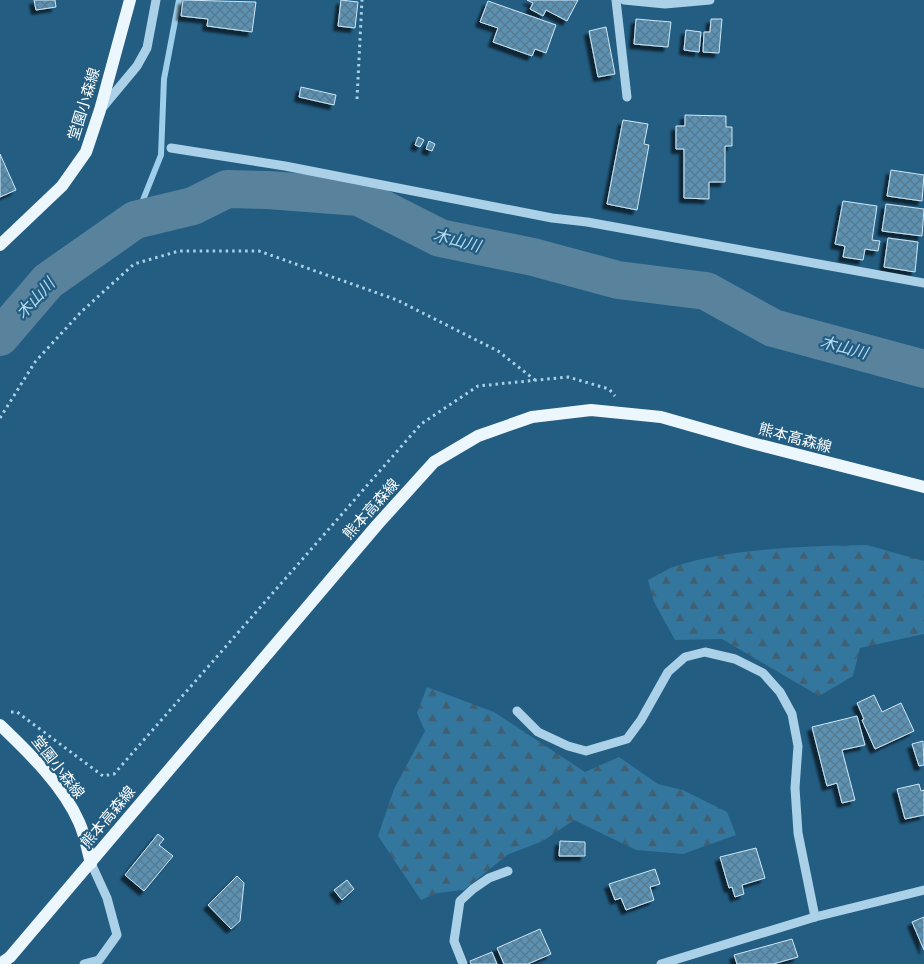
<svg xmlns="http://www.w3.org/2000/svg" width="924" height="964" viewBox="0 0 924 964" font-family="Quicksand,'Noto Sans JP',sans-serif">
	<style>
		.forest { fill: url(#forest-firs) }
		.lines { fill: none; stroke-linecap: round; stroke-linejoin: round }
		.stream { stroke: #9ecee9; stroke-width: 6 }
		.river { stroke: #59839c; stroke-width: 38 }
		.building { fill: url(#building-cross-hatch); stroke: #cee7f6; filter: url(#shadow) }
		.path { stroke: #aad1e8; stroke-width: 3; stroke-dasharray: 2.5 4; stroke-linecap: butt }
		.minor { stroke: #aad1e8; stroke-width: 9 }
		.major { stroke: #ecf6fd; stroke-width: 12 }
		.labels { text-anchor: middle; stroke-width: 4.5; stroke-linejoin: round; paint-order: stroke }
		.street-label { font-size: 15px; fill: #fff; stroke: #235d82 }
		.water-label { font-size: 16px; font-style: italic; fill: #b5daef; stroke: #235d82 }
	</style>
	<defs>
		<pattern id="forest-firs" width="22" height="20" patternUnits="userSpaceOnUse" patternTransform="scale(1.25)"><rect width="22" height="20" fill="#33769e"/><path d="M5 1l3.5 6h-7zM16 11l3.5 6h-7z" fill="#415f71"/></pattern>
		<pattern id="building-cross-hatch" width="8" height="8" patternUnits="userSpaceOnUse" patternTransform="scale(1.25)"><rect width="8" height="8" fill="#5c91b2"/><path d="M0 0l8 8M0 8l8-8" fill="none" stroke="#56798e"/></pattern>
		<filter id="shadow"><feDropShadow dx="-4.5" dy="4.5" stdDeviation="1" flood-color="#0009"/></filter>
	</defs>
	<rect width="100%" height="100%" fill="#235d82"/>
	<!-- forest -->
	<g class="forest">
		<path d="M867,545L924,561V634L860,648L853,676L819,696L722,639L675,640L654,602L648,580C657,576 666,569 676,566C732,548 808,546 867,545Z"/>
		<polygon points="427,687 494,712 585,772 619,757 658,784 683,790 727,812 736,835 683,854 636,850 574,820 543,841 507,855 464,890 437,893 421,900 378,836 394,789 425,731 417,713"/>
	</g>
	<g class="lines">
		<!-- stream -->
		<polyline class="stream" points="135,220 161,155 164,79 179,0"/>
		<!-- river -->
		<polyline class="river" points="0,337 48,281 135,220 193,206 227,189 268,190 359,197 440,238 533,257 618,280 706,291 773,328 924,369"/>
	</g>
	<!-- building -->
	<g class="building">
		<polygon points="34,0 55,0 56,7 36,10"/>
		<polygon points="183,0 256,2 252,32 207,26 208,19 181,16"/>
		<polygon points="341,0 358,2 355,28 338,26"/>
		<polygon points="527,0 578,0 567,21 546,10 543,16 530,9 533,3"/>
		<polygon points="488,1 556,25 546,53 535,49 532,56 493,42 498,28 480,22"/>
		<polygon points="636,19 671,22 668,47 634,44"/>
		<polygon points="711,19 722,19 719,53 703,52 704,32 710,32"/>
		<polygon points="606,27 615,74 598,77 589,31"/>
		<polygon points="686,30 701,32 699,52 684,50"/>
		<polygon points="301,87 336,95 334,105 299,97"/>
		<polygon points="685,115 726,116 726,127 732,127 732,146 725,146 725,182 709,182 709,199 684,198 684,149 676,149 676,126 685,126"/>
		<polygon points="623,120 648,124 644,144 649,145 637,210 607,204"/>
		<polygon points="418,137 424,140 420,147 415,145"/>
		<polygon points="429,141 435,144 432,151 426,149"/>
		<polygon points="0,154 16,190 0,197"/>
		<polygon points="891,170 924,175 922,201 887,196"/>
		<polygon points="843,201 877,206 872,240 880,241 878,251 865,249 863,260 843,257 845,246 835,244"/>
		<polygon points="886,204 924,209 922,236 882,231"/>
		<polygon points="888,238 918,242 915,272 884,267"/>
		<polygon points="874,695 882,712 901,703 914,731 875,749 862,720 864,719 857,703"/>
		<polygon points="857,716 865,745 842,750 855,800 842,803 837,783 827,786 812,727"/>
		<polygon points="923,741 924,765 919,766 912,744"/>
		<polygon points="919,784 921,791 924,790 924,815 905,819 897,789"/>
		<polygon points="158,834 164,839 159,845 173,856 144,891 125,875"/>
		<polygon points="560,841 585,842 585,856 559,856"/>
		<polygon points="756,848 765,878 742,885 744,894 735,897 732,887 729,888 720,857"/>
		<polygon points="655,869 660,884 650,887 654,900 626,910 621,898 615,900 609,884"/>
		<polygon points="237,876 244,883 240,921 231,929 208,905"/>
		<polygon points="347,880 354,889 342,900 334,890"/>
		<polygon points="924,917 924,950 912,922"/>
		<polygon points="540,929 551,954 528,964 504,964 497,948"/>
		<polygon points="792,939 798,957 773,964 737,964 734,955"/>
		<polygon points="492,952 497,964 471,964 470,961"/>
	</g>
	<g class="lines">
		<!-- path -->
		<g class="path">
			<polyline points="357,99 362,0"/>
			<polyline points="0,418 35,362 81,312 134,264 179,251 259,251 397,300 498,351 535,380"/>
			<polyline points="11,712 17,712 103,776 114,774 421,424 478,386 568,377 609,389 615,396"/>
		</g>
		<!-- minor -->
		<g class="minor">
			<polyline points="616,0 627,97"/>
			<polyline points="624,0 665,4 710,0"/>
			<polyline points="102,108 137,66 147,48 156,0"/>
			<polyline points="171,148 285,166 552,218 587,222 924,283"/>
			<polyline points="517,711 538,732 568,746 586,751 627,739 641,720 668,672 685,657 705,652 735,659 763,673 780,692 792,714 798,746 795,788 798,833 815,917"/>
			<polyline points="84,964 99,960 117,935 107,898 91,863"/>
			<polyline points="463,964 454,941 460,901 473,889 489,878 508,871"/>
			<polyline points="661,964 815,917 924,890"/>
		</g>
		<!-- major -->
		<g class="major">
			<polyline points="0,245 62,186 86,152 100,110 130,0"/>
			<path d="M0,725C29,753 62,784 79,822C85,835 87,849 91,863"/>
			<polyline points="0,964 10,957 377,525 434,462 478,436 532,417 591,410 661,417 752,443 924,487"/>
		</g>
	</g>
	<g class="labels">
		<!-- street labels -->
		<g class="street-label">
			<text transform="translate(84 104) rotate(-73)" y="5">堂園小森線</text>
			<text transform="translate(795 438) rotate(15)" y="5">熊本高森線</text>
			<text transform="translate(371 509) rotate(-48)" y="5">熊本高森線</text>
			<text transform="translate(58 767) rotate(52)" y="5">堂園小森線</text>
			<text transform="translate(108 817) rotate(-50)" y="5">熊本高森線</text>
		</g>
		<!-- water labels -->
		<g class="water-label">
			<text transform="translate(457 240) rotate(15)" y="6">木山川</text>
			<text transform="translate(35 298) rotate(-47)" y="6">木山川</text>
			<text transform="translate(844 347) rotate(15)" y="6">木山川</text>
		</g>
	</g>
</svg>
